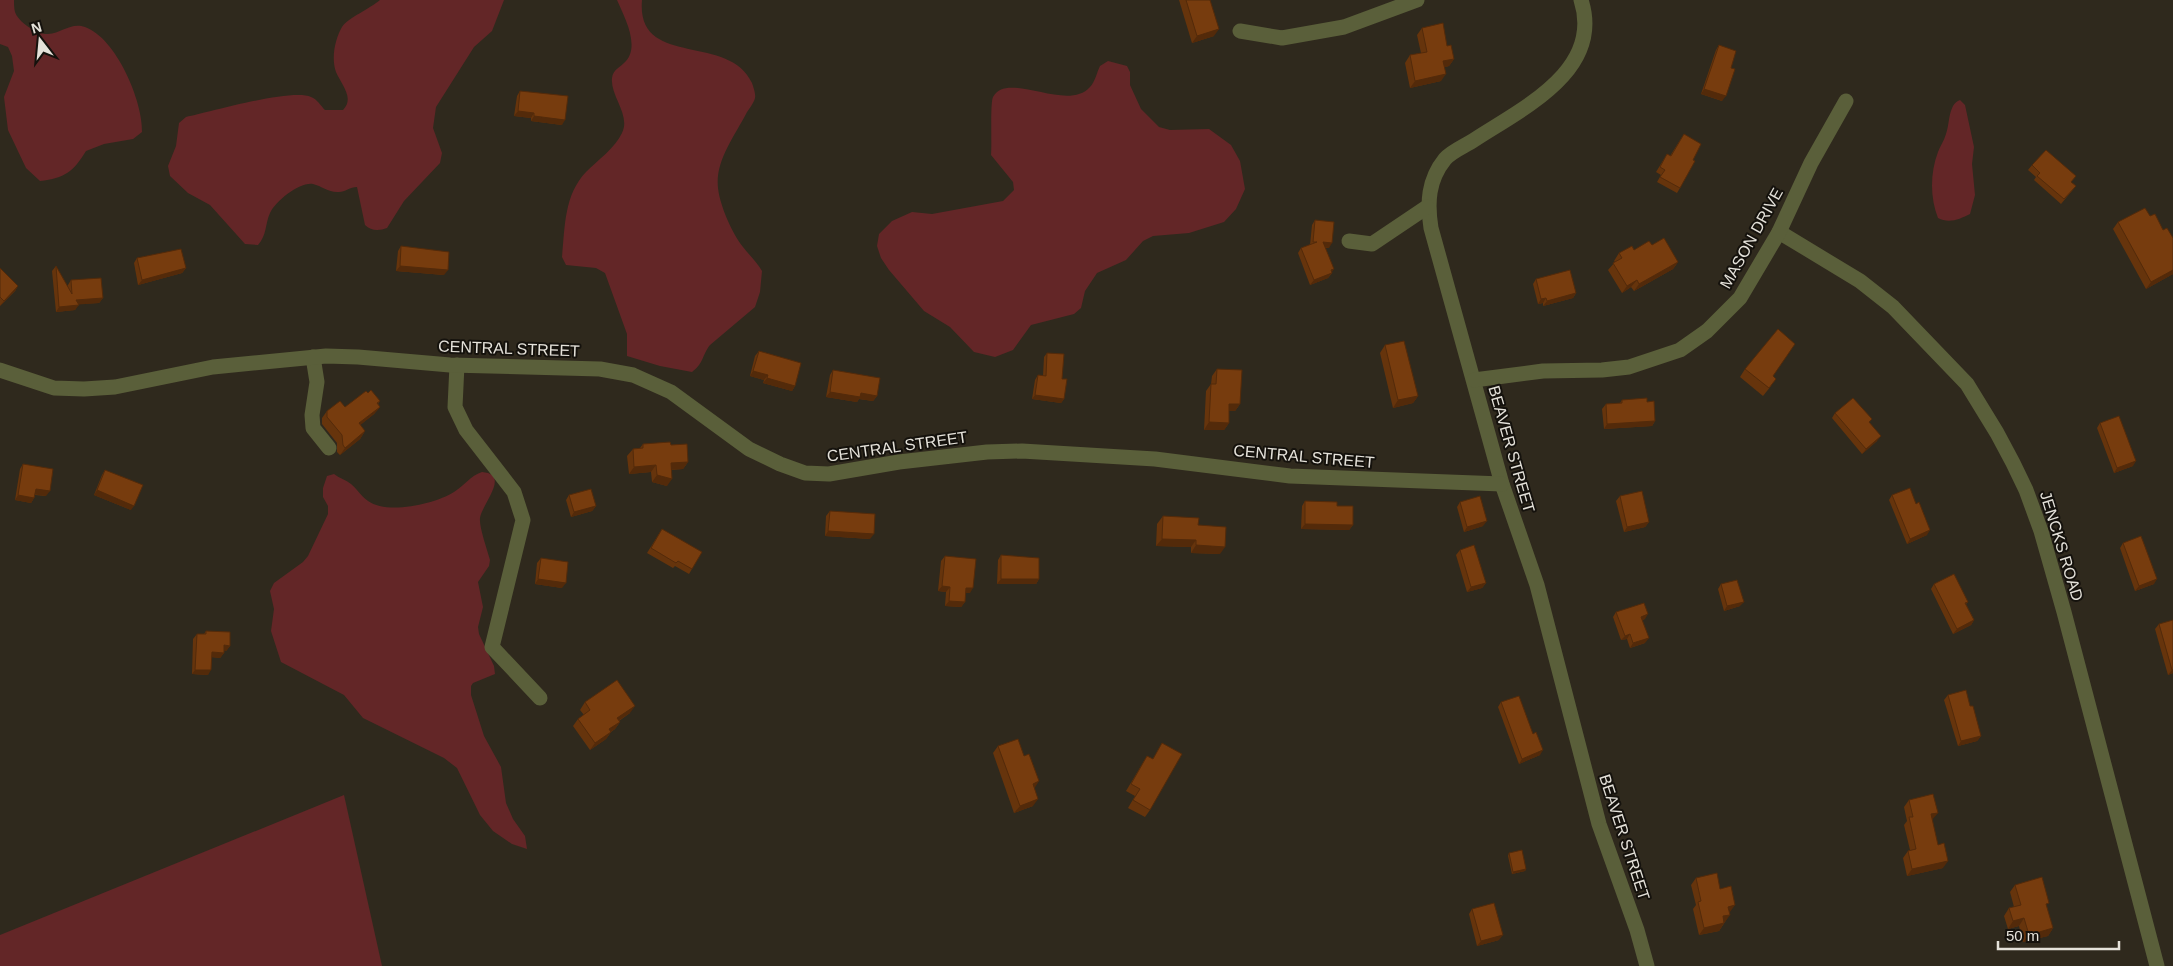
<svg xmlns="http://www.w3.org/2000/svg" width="2173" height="966" viewBox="0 0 2173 966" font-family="Arial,sans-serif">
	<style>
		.green { fill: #632627 }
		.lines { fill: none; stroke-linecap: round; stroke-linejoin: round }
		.minor { stroke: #5a5f3a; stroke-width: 15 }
		.wall { fill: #66340c }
		.shaded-wall { fill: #532a0a }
		.building { fill: #773c0e; stroke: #532a0a }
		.labels { text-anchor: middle; stroke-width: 4; stroke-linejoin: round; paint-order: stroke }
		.street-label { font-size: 16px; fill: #e5e2da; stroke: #15120d }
	</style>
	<rect width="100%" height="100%" fill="#2f291d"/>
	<!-- green -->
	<g class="green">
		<path d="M0,0H14C14,3 14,9 15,12C18,22 38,35 48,34C62,33 71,22 85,27C116,38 143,101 142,132L133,139L104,144L86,151C73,172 65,178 40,181L26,168L8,130L4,97L14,71L12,56L8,47L0,44Z"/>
		<path d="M380,0H504L492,31L474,47L436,107L433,128L442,153L440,163L404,201L387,228C379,231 371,231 365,225L357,187C350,187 345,192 339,192C329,193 322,186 313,184C299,182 276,201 270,213C265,224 267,235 258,245L245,244L210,205L188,193L170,176L168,166L176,146L179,123L186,117C210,112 292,88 311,97C317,99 321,106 325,110H343C355,98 341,84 336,72C331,58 335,39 342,27C348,18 371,8 380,0Z"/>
		<path d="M617,0H642C636,69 729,32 752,83C753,86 756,94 755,98C754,103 748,110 746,114C734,137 715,161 718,188C720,206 732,233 743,247C749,255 757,262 762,271L760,292L755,307L710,345C702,355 704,363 692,372L660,366L627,356V334L605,273L596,268L566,265L562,257C565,227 564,195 586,172C598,160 615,148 622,133C631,115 610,96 612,78C613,69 621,67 626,61C640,45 624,16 617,0Z"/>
		<path d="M1108,61L1127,66L1130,72V85L1141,109L1159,127L1170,130L1209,129L1231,145L1240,161L1245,189L1236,209L1224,222L1189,233L1153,236L1143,241L1126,260L1097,273L1085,291L1081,308L1074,314L1031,325L1013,350L995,357L974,352L950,327L924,311L889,270L881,258L877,246L879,234L892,221L912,212L932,214L1003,201L1014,190L1013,182L991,155C992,144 990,103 993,97C1007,70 1067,113 1090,87C1095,82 1097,72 1100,66Z"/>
		<path d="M1960,100L1965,105L1974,147L1972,164L1975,195L1970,214C1960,219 1949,224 1938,218C1930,198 1930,173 1938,152C1940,146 1944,141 1946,134C1950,124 1948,104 1960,100Z"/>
		<path d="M482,472C511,474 482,504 480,518C479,527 487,549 490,560L489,566L478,582L483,607L478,627L479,634L494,666L495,674L473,683L471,686V695L484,736L501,767L506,803L513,819L525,836L527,849L512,844L493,831L480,815L457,768L444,758L363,718L344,695L281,662L271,631L274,609L270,591L274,583L303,562L308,556L328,514V506L323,497V488L327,476L334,474C339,478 346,480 351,484C357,489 361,496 368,501C387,515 435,504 454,492C465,485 470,476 482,472Z"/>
		<polygon points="344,795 382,966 0,966 0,935"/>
	</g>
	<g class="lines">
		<!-- minor -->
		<g class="minor">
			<path d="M1581,0C1604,71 1521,109 1474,140C1465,146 1452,151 1445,159C1428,180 1427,203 1431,228L1502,484L1537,585L1599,824L1637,930L1647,966"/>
			<polyline points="1240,31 1282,38 1344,27 1417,0"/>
			<polyline points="1779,232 1860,281 1893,307 1967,384 1997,433 2013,463 2026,490 2041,531 2064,612 2157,966"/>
			<polyline points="1349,241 1372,244 1427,207"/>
			<polyline points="313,357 317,382 312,415 313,428 329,448"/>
			<polyline points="457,365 455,407 466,430 514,492 523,520 492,647 540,698"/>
			<polyline points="0,370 54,388 84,389 115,387 213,367 326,356 358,357 450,365 600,369 633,375 671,392 749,449 780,464 805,473 829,474 899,462 987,452 1022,451 1155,459 1290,476 1502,484"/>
			<polyline points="1474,380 1543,371 1602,370 1629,367 1680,350 1707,331 1740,298 1779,232 1811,163 1846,101"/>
		</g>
	</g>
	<!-- wall -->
	<g class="wall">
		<polygon points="1179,0 1210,0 1214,36 1192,43"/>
		<polygon points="1422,28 1447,46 1454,59 1449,66 1445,67 1441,81 1410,88 1405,63 1410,55 1421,53 1417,35"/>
		<polygon points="1719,45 1731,68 1722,101 1701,94 1716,50"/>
		<polygon points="520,91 562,125 531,121 531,118 514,116 517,96"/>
		<polygon points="1684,134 1693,160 1680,188 1677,193 1657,182 1661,175 1656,172 1667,154 1670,156"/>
		<polygon points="2032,165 2071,182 2076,186 2061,204 2034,180 2036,177 2028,170"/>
		<polygon points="2150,216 2163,230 2173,274 2146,289 2113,229 2118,222"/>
		<polygon points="1315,220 1329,248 1325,248 1332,273 1328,278 1310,285 1298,253 1301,248 1310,245 1312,225"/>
		<polygon points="1652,245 1678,262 1673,269 1634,291 1631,287 1622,293 1608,270 1615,262 1614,261 1619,253 1634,250"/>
		<polygon points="401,246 444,275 396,271 398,251"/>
		<polygon points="137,258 186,268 182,273 138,285 134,263"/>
		<polygon points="56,266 68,287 68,285 71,280 103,298 99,303 78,304 75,310 56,312 52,271"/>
		<polygon points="0,268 18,286 15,291 0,306"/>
		<polygon points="1536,279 1576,293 1573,298 1543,306 1543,303 1538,304 1533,284"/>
		<polygon points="1385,345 1418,396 1413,403 1393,408 1380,353"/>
		<polygon points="759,351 795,386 792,391 763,383 764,380 750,376 755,356"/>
		<polygon points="1047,353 1062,379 1064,399 1061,403 1032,399 1035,380 1038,375 1043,376 1044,357"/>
		<polygon points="1217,369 1240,404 1235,411 1229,411 1229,423 1224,430 1204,430 1206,391 1211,384 1212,376"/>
		<polygon points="1745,369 1773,376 1771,386 1763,396 1740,377"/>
		<polygon points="833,370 877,396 873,401 859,399 857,402 826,397 830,375"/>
		<polygon points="368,393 380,401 378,404 380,407 374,414 360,425 365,431 360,439 340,455 337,452 337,443 322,424 322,418 327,411 345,407"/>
		<polygon points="1622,400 1647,402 1655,421 1652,426 1604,429 1602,409 1606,404 1620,403"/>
		<polygon points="1835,413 1872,419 1869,423 1877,441 1862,454 1832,418"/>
		<polygon points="2100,423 2133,466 2114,473 2097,428"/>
		<polygon points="643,444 688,462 683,469 671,470 667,486 652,482 651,472 629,474 627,456 633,449 640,448"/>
		<polygon points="23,464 46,496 35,495 34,498 31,503 15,500 20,469"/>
		<polygon points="105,470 131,510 94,495 102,475"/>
		<polygon points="569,495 596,506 592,511 571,517 566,500"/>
		<polygon points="1892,495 1927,535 1907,544 1889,500"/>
		<polygon points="1620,496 1649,522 1645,527 1624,532 1616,501"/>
		<polygon points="1305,501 1337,506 1353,525 1349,530 1301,529 1302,506"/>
		<polygon points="1460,502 1483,526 1464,532 1457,507"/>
		<polygon points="830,511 870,539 825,536 826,516"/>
		<polygon points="1163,516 1198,525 1220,554 1191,553 1191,547 1156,546 1157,524"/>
		<polygon points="662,529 692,569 689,574 675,566 673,568 647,553"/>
		<polygon points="2123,543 2154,584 2135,591 2120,548"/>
		<polygon points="1460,550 1486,583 1482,588 1467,592 1456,555"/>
		<polygon points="1001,555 1039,579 1036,584 997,584 998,560"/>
		<polygon points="945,556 970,593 965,593 965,602 961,607 945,606 946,592 938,591 941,561"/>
		<polygon points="541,558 562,588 535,584 537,563"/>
		<polygon points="1721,584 1740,606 1724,611 1718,589"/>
		<polygon points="1934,584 1968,602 1966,604 1974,620 1971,625 1953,634 1931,589"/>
		<polygon points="1616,612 1645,619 1642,620 1645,643 1630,648 1627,639 1621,640 1613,617"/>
		<polygon points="2159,624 2173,673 2168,675 2155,629"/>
		<polygon points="206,631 230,646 226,651 224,650 224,653 220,658 212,657 208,675 192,674 193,639 197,634 204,634"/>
		<polygon points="1948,695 1970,706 1981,736 1977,741 1958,746 1944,700"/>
		<polygon points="585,702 630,713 619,721 620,722 615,729 611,732 606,739 590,750 573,726 578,719 584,715 580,710"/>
		<polygon points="1501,702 1540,755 1519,764 1498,707"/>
		<polygon points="1162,743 1150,810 1145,817 1128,808 1135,796 1126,791 1147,756 1153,759"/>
		<polygon points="998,746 1034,789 1033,806 1014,813 993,753"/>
		<polygon points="1909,800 1932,820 1943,868 1907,876 1903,858 1908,851 1910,850 1904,825 1907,821 1904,807"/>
		<polygon points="1509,853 1526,869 1525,871 1512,874 1508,856"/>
		<polygon points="1696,878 1720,889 1730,913 1725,922 1719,931 1699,935 1693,909 1696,905 1691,885"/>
		<polygon points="2015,885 2046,907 2053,928 2048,936 2023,942 2019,926 2008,929 2004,916 2009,908 2014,907 2010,892"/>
		<polygon points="1472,909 1499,940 1477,946 1469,914"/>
	</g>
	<!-- shaded-wall -->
	<g class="shaded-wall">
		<polygon points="1219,29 1214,36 1192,43 1197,36"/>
		<polygon points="1454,59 1449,66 1438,69 1443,61"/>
		<polygon points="1446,74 1441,81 1410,88 1415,81"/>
		<polygon points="1704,89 1726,96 1722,101 1701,94"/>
		<polygon points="518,111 534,113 531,118 514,116"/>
		<polygon points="534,116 565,120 562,125 531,121"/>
		<polygon points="1323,242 1332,243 1329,248 1319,247"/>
		<polygon points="1678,262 1673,269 1634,291 1639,284"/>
		<polygon points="400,266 448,270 444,275 396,271"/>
		<polygon points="186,268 182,273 138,285 142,280"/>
		<polygon points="1334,269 1328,278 1310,285 1314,280"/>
		<polygon points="2173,270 2173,274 2146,289 2151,282"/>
		<polygon points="1637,280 1631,287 1622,293 1627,286"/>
		<polygon points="18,286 15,291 0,306 4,301"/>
		<polygon points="1576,293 1573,298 1543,306 1547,301"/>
		<polygon points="103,298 99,303 72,305 76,300"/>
		<polygon points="1546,298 1543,303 1538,304 1541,299"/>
		<polygon points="79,305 75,310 56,312 59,307"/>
		<polygon points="753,371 768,375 764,380 750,376"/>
		<polygon points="767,378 795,386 792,391 763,383"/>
		<polygon points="830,392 861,393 877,396 873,401 859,399 857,402 826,397"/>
		<polygon points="1035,395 1064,399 1061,403 1032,399"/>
		<polygon points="1418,396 1413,403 1393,408 1398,400"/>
		<polygon points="1229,404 1240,404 1235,411 1224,411"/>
		<polygon points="380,407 374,414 354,430 359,423"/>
		<polygon points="1655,421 1652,426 1604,429 1607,424"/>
		<polygon points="1209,422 1229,423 1224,430 1204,430"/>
		<polygon points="365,431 360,439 340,455 345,448"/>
		<polygon points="1881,436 1877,441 1862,454 1866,449"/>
		<polygon points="2136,461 2133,466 2114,473 2117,468"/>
		<polygon points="688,462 683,469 666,470 671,463"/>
		<polygon points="656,465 651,472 629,474 634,467"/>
		<polygon points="657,475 672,479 667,486 652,482"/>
		<polygon points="36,489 50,491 46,496 32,494"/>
		<polygon points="97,490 134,506 131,510 94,495"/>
		<polygon points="18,495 34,498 31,503 15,500"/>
		<polygon points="596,506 592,511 571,517 574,512"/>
		<polygon points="1487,521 1483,526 1464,532 1467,527"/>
		<polygon points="1649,522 1645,527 1624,532 1627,527"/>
		<polygon points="1305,524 1353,525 1349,530 1301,529"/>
		<polygon points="1930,530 1927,535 1907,544 1910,539"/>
		<polygon points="828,531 874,534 870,539 825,536"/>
		<polygon points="1162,539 1196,540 1191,547 1156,546"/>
		<polygon points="1196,545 1225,547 1220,554 1191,553"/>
		<polygon points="538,579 566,583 562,588 535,584"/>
		<polygon points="1001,579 1039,579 1036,584 997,584"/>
		<polygon points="2157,579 2154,584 2135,591 2139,586"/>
		<polygon points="1486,583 1482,588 1467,592 1471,587"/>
		<polygon points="942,586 950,587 946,592 938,591"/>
		<polygon points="966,588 973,588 970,593 962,593"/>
		<polygon points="949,601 965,602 961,607 945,606"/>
		<polygon points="1744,602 1740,606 1724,611 1727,606"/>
		<polygon points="1648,614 1645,619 1638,622 1641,617"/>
		<polygon points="1974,620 1971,625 1953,634 1957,629"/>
		<polygon points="1630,634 1627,639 1621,640 1625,636"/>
		<polygon points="1649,638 1645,643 1630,648 1633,643"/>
		<polygon points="224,645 230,646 226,651 221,650"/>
		<polygon points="212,652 224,653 220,658 209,657"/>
		<polygon points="2173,669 2173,673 2168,675 2172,670"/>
		<polygon points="195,670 211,670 208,675 192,674"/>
		<polygon points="635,706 630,713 612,725 617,718"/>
		<polygon points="620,722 615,729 604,736 609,729"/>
		<polygon points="611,732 606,739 590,750 595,743"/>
		<polygon points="1981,736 1977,741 1958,746 1961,741"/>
		<polygon points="1543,750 1540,755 1519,764 1522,759"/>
		<polygon points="1039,781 1034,789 1033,784"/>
		<polygon points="1038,799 1033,806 1014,813 1020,806"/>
		<polygon points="1938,813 1932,820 1931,814"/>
		<polygon points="1948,861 1943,868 1907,876 1912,869"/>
		<polygon points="1526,869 1525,871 1512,874 1513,872"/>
		<polygon points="1735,905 1730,912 1728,907"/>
		<polygon points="1730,915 1725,922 1718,924 1723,916"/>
		<polygon points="2024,918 2019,926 2008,929 2013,921"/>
		<polygon points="1724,923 1719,931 1699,935 1704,928"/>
		<polygon points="2053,928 2048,936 2023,942 2029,935"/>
		<polygon points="1503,935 1499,940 1477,946 1481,941"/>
	</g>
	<!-- building -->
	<g class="building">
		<polygon points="1186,0 1210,0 1219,29 1197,36"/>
		<polygon points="1443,23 1447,46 1451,45 1454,59 1443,61 1446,74 1415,81 1410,55 1427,52 1422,28"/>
		<polygon points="1719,45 1736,51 1731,68 1735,69 1726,96 1704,89"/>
		<polygon points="520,91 568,96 565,120 534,116 534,113 518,111"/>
		<polygon points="1684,134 1701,144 1693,160 1695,161 1680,188 1660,177 1665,170 1660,167 1667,154 1671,156"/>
		<polygon points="2046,150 2076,176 2071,182 2076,186 2064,199 2037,176 2040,173 2032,165"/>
		<polygon points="2145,208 2150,216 2155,214 2163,230 2167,228 2173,238 2173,270 2151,282 2118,222"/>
		<polygon points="1315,220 1334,222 1332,243 1323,242 1334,269 1331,270 1332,273 1314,280 1301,248 1317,242 1313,242"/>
		<polygon points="1664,238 1678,262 1639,284 1637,280 1627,286 1613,263 1622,258 1619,253 1632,246 1634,250 1649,241 1652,245"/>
		<polygon points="401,246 449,252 448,270 400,266"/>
		<polygon points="181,249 186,268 142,280 137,258"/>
		<polygon points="56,266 72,294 71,280 101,278 103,298 76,300 79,305 59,307"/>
		<polygon points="0,268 18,286 4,301 0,297"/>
		<polygon points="1570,270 1576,293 1547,301 1546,298 1541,299 1536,279"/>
		<polygon points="1778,329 1795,344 1773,376 1776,379 1769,388 1745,369"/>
		<polygon points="1404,341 1418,396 1398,400 1385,345"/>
		<polygon points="759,351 801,363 795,386 767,378 768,375 753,371"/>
		<polygon points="1047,353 1064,354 1062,379 1067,379 1064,399 1035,395 1038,375 1046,376"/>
		<polygon points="1217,369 1242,370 1240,404 1229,404 1229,423 1209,422 1211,384 1216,384"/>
		<polygon points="833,370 880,378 877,396 861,393 860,397 830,392"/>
		<polygon points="371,390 380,401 377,403 380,407 359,423 365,431 345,448 343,445 342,435 327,417 327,411 340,401 345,407 366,391 368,393"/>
		<polygon points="1647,398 1647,402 1654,401 1655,421 1607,424 1606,404 1622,403 1622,400"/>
		<polygon points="1853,398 1872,419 1869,422 1881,436 1866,449 1835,413"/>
		<polygon points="2119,416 2136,461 2117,468 2100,423"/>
		<polygon points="670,442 671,445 687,444 688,462 671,463 672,479 657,475 656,465 634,467 633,449 643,448 643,444"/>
		<polygon points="23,464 53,469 50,491 36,489 34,498 18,495"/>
		<polygon points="105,470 143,485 134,506 97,490"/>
		<polygon points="1910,488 1916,504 1919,502 1930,530 1910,539 1892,495"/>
		<polygon points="591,489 596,506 574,512 569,495"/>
		<polygon points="1642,491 1649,522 1627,527 1620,496"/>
		<polygon points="1480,496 1487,521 1467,527 1460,502"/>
		<polygon points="1305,501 1337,502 1337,506 1353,506 1353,525 1305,524"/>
		<polygon points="830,511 875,514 874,534 828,531"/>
		<polygon points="1163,516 1199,518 1198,525 1226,527 1225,547 1196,545 1196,540 1162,539"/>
		<polygon points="662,529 702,552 692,569 678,561 676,563 651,548"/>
		<polygon points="2141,536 2157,579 2139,586 2123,543"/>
		<polygon points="1474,545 1486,583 1471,587 1460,550"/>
		<polygon points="1001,555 1039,558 1039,579 1001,579"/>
		<polygon points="945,556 976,559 973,588 966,588 965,602 949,601 950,587 942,586"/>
		<polygon points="541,558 568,562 566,583 538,579"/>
		<polygon points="1954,574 1968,602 1965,603 1974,620 1957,629 1934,584"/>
		<polygon points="1737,580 1744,602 1727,606 1721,584"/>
		<polygon points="1644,603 1648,614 1641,617 1649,638 1633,643 1630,634 1625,636 1616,612"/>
		<polygon points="2173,620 2173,669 2172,670 2159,624"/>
		<polygon points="206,631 230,632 230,646 224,645 224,653 212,652 211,670 195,670 197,634 206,634"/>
		<polygon points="617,680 635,706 617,718 620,722 609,729 611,732 595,743 578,719 590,710 585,702"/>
		<polygon points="1966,690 1970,706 1973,706 1981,736 1961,741 1948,695"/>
		<polygon points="1519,696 1533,734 1536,732 1543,750 1522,759 1501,702"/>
		<polygon points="1018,739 1024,756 1029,754 1039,781 1033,784 1038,799 1020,806 998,746"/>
		<polygon points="1162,743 1182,754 1150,810 1133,800 1140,789 1131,784 1147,756 1153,759"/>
		<polygon points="1933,794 1938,813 1931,814 1938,845 1944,843 1948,861 1912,869 1908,851 1916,849 1909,817 1913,817 1909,800"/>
		<polygon points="1522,850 1526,869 1513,872 1509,853"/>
		<polygon points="1717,873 1720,889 1731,886 1735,905 1728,907 1730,915 1723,916 1724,923 1704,928 1698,902 1701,901 1696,878"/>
		<polygon points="2042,877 2049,903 2046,904 2053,928 2029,935 2024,918 2013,921 2009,908 2021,905 2015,885"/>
		<polygon points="1494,903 1503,935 1481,941 1472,909"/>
	</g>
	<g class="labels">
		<!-- street labels -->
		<g class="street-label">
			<text transform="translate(1751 238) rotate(-61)" y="6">MASON DRIVE</text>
			<text transform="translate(509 348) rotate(2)" y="6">CENTRAL STREET</text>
			<text transform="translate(897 446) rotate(-8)" y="6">CENTRAL STREET</text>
			<text transform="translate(1512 449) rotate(74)" y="6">BEAVER STREET</text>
			<text transform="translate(1304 456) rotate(5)" y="6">CENTRAL STREET</text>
			<text transform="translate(2062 546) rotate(73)" y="6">JENCKS ROAD</text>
			<text transform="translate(1625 837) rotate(72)" y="6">BEAVER STREET</text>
		</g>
	</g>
	<!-- north arrow -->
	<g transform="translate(40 40) rotate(344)" stroke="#15120d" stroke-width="4" paint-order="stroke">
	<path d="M0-4L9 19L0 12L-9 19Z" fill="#e5e2da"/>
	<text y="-8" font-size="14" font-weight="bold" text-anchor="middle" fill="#e5e2da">N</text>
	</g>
	<!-- scale -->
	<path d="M1998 941v8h121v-8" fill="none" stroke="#e5e2da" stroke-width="2.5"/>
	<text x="2006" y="941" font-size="15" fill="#e5e2da" stroke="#15120d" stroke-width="4" paint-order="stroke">50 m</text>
</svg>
